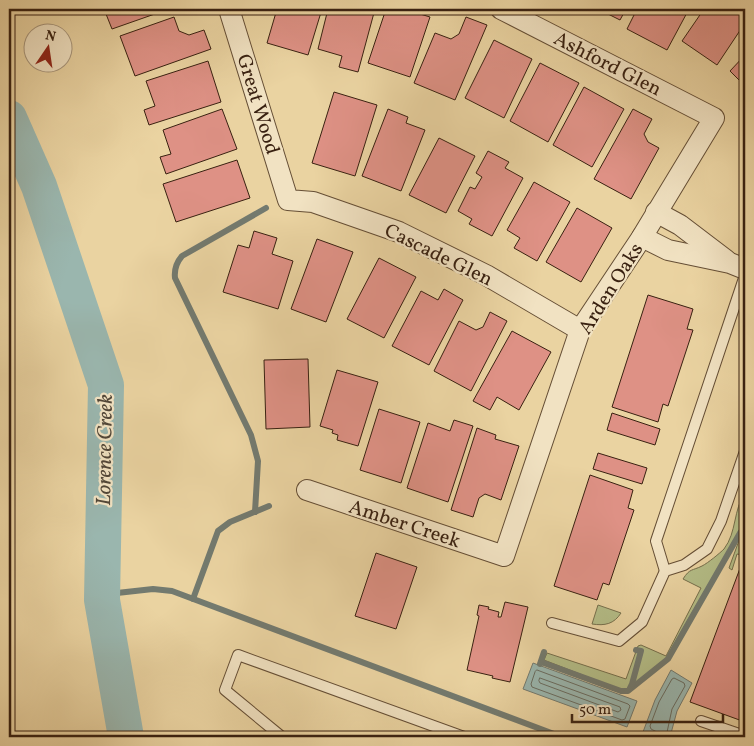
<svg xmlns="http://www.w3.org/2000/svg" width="754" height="746" viewBox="0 0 754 746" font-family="Vollkorn,serif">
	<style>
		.green { fill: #b4bd87; stroke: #766f4c }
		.water { fill: #9ab6ae; stroke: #737a6f }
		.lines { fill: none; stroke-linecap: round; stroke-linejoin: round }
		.shore { stroke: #6a6c60; stroke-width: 1 }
		.stream { stroke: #737a6f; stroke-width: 6 }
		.river { stroke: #9ab6ae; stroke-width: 36 }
		.building { fill: #de9185; stroke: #392111 }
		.service-casing { stroke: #654e35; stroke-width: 12 }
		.minor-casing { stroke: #654e35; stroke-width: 22 }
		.service { stroke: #f1e2c2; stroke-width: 10 }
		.minor { stroke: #f1e2c2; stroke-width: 20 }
		.labels { text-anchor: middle; stroke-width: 4.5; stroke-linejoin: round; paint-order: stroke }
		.street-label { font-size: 20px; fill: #392111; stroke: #f1e2c2 }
		.water-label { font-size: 21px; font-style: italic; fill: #514638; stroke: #f1e2c2 }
	</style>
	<rect width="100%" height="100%" fill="#ead3a1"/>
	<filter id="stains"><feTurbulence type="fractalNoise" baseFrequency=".004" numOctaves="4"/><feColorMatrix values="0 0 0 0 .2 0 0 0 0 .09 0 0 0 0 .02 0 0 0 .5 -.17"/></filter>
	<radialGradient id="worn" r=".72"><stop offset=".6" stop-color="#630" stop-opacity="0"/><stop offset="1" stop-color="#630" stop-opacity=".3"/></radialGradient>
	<!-- green -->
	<g class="green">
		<path d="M745,493V525L738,533L666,658L629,688L621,690L544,660L547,653L626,679L638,646L641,645L666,656L701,588L683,579C690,568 692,571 702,566C708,563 720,553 724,549C737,532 733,510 745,493Z"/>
		<polygon points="745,530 745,535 744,535 742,542 745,543 745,547 743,555 737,554 732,570 729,568 741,535"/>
		<path d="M598,605L621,613C614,624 605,626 592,624Z"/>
	</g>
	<!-- water -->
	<g class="water">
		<polygon points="533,663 637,701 627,727 523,689"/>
		<polygon points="671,670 692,683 677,711 670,737 659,737 643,732 655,700"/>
	</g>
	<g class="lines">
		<!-- shore -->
		<g class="shore">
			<polygon points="537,670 628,704 630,706 625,719 622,720 532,687 531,684 535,672"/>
			<polygon points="540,678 620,707 621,710 618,712 540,683 539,681"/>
			<polyline points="658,737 657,732 651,729 650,726 659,702 672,679 674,678 684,683 685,686 672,709 666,737"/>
		</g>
		<!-- stream -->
		<g class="stream">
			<path d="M255,512L258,461L251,435L175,278C174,269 176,263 182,256L266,208"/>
			<polyline points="193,599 218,531 230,522 269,506"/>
			<polyline points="102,600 117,593 153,589 172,591 562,737"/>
			<polyline points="541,662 621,691 628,691 668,659 740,533 745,527"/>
			<polyline points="540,664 544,652"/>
			<polyline points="630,688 632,684 641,651 636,650"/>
			<polyline points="637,737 640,734 648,737"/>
		</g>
		<!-- river -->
		<polyline class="river" points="9,118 39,186 106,385 102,600 126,737"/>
	</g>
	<!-- building -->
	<g class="building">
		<polygon points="104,9 169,9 112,29"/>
		<polygon points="277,9 322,9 308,55 267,43"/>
		<polygon points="328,9 375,9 358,72 339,67 342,56 318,49"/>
		<polygon points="386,9 404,9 430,17 410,77 368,63"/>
		<polygon points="598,9 626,9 620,20"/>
		<polygon points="637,9 689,9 667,50 627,29"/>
		<polygon points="704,9 745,9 745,23 717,65 682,41"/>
		<polygon points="174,17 179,31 189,35 204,30 211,49 135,76 120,36"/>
		<polygon points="466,17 487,25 455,100 414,83 435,33 451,39 459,34"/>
		<polygon points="494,40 532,59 504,118 465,98"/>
		<polygon points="745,55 745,86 730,71"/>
		<polygon points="208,61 221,102 149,125 144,110 155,106 146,81"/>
		<polygon points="540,63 579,83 548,142 510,121"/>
		<polygon points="584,87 624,109 592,167 553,145"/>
		<polygon points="334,92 377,105 355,176 312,163"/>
		<polygon points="222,109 237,149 166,174 160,157 171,154 163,130"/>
		<polygon points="388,109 408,117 406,123 425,130 401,191 362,176"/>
		<polygon points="633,109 652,119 644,134 648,142 659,148 631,199 594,179"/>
		<polygon points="439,138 475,156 446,213 409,195"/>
		<polygon points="488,151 509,162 505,168 523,178 492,236 469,224 472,219 458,211 470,187 475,189 482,177 476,173"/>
		<polygon points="237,160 250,198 176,222 163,184"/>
		<polygon points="534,182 570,202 537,261 514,248 520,238 507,230"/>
		<polygon points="577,208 612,228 581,282 546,262"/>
		<polygon points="254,231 277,238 272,254 293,261 278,309 223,292 238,245 249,248"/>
		<polygon points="317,239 353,252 326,322 291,309"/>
		<polygon points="379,258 416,277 384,338 347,319"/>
		<polygon points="444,289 463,300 429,365 392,346 421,291 438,300"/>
		<polygon points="648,295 693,309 687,329 693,330 668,406 663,404 658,422 612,407"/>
		<polygon points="490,312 507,321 471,391 434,371 459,321 476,330 483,327"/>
		<polygon points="512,331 551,352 519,410 497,397 490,410 473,401"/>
		<polygon points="308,359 310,427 266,429 264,360"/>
		<polygon points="337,370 378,382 358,446 337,440 338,435 332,433 333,430 320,426"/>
		<polygon points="379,409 420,422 401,483 360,470"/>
		<polygon points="612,413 660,429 655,445 607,430"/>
		<polygon points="454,420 473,426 448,502 407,488 428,423 450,431"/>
		<polygon points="477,428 496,435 495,439 519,446 501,500 485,494 479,498 473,517 451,510"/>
		<polygon points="598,453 647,468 642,484 593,469"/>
		<polygon points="590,475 633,490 628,508 634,510 609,585 603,583 597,600 554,586"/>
		<polygon points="376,553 417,567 396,629 355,616"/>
		<polygon points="745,555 745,722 690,702"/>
		<polygon points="505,602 528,607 510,682 492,678 493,676 467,670 479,616 477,615 479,605 489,607 488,609 499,612 498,617 501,617"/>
	</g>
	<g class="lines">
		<defs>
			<g id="service">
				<polyline points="665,571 656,541 745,275"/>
				<polyline points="552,623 619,641 642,622 665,571 684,565 707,549 721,521 745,451"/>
				<polyline points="701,721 745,736"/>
				<polyline points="282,737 225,690 238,655 464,737"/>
			</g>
			<g id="minor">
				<polyline points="229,9 288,200 313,202 399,232 486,275 580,330"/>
				<polyline points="656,212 680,225 726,260"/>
				<polyline points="642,237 668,250 730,263 745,269"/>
				<polyline points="307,490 504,556 580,330 642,237 714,118 501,9"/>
			</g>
		</defs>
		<!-- service casing -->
		<use href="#service" class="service-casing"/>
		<!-- minor casing -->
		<use href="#minor" class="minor-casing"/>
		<!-- service -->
		<use href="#service" class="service"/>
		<!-- minor -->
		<use href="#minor" class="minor"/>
	</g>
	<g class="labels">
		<!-- street labels -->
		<g class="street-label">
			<text transform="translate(608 63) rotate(27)" y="7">Ashford Glen</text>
			<text transform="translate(259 104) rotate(73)" y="7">Great Wood</text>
			<text transform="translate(439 254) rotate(26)" y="7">Cascade Glen</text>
			<text transform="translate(610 288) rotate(-58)" y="7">Arden Oaks</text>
			<text transform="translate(405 523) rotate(18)" y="7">Amber Creek</text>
		</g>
		<!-- water labels -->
		<g class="water-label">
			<text transform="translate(104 450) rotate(-89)" y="7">Lorence Creek</text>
		</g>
	</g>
	<!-- margin -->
	<rect width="754" height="746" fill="none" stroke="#ead3a1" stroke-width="30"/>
	<rect x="10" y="10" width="734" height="726" fill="none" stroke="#392111" stroke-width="2.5"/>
	<rect x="15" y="15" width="724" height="716" fill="none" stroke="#392111"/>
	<!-- north arrow -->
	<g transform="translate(48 48) rotate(13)"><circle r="24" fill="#f1e2c2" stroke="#a7957b"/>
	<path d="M0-4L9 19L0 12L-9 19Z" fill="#8f2418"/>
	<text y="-8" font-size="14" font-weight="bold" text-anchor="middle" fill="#392111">N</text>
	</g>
	<!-- scale -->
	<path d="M572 714v8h151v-8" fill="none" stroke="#392111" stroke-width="2.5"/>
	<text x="579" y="714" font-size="15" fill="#392111" stroke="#f1e2c2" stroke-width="4" paint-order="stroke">50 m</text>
	<rect width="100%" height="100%" filter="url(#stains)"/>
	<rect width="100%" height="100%" fill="url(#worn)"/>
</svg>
